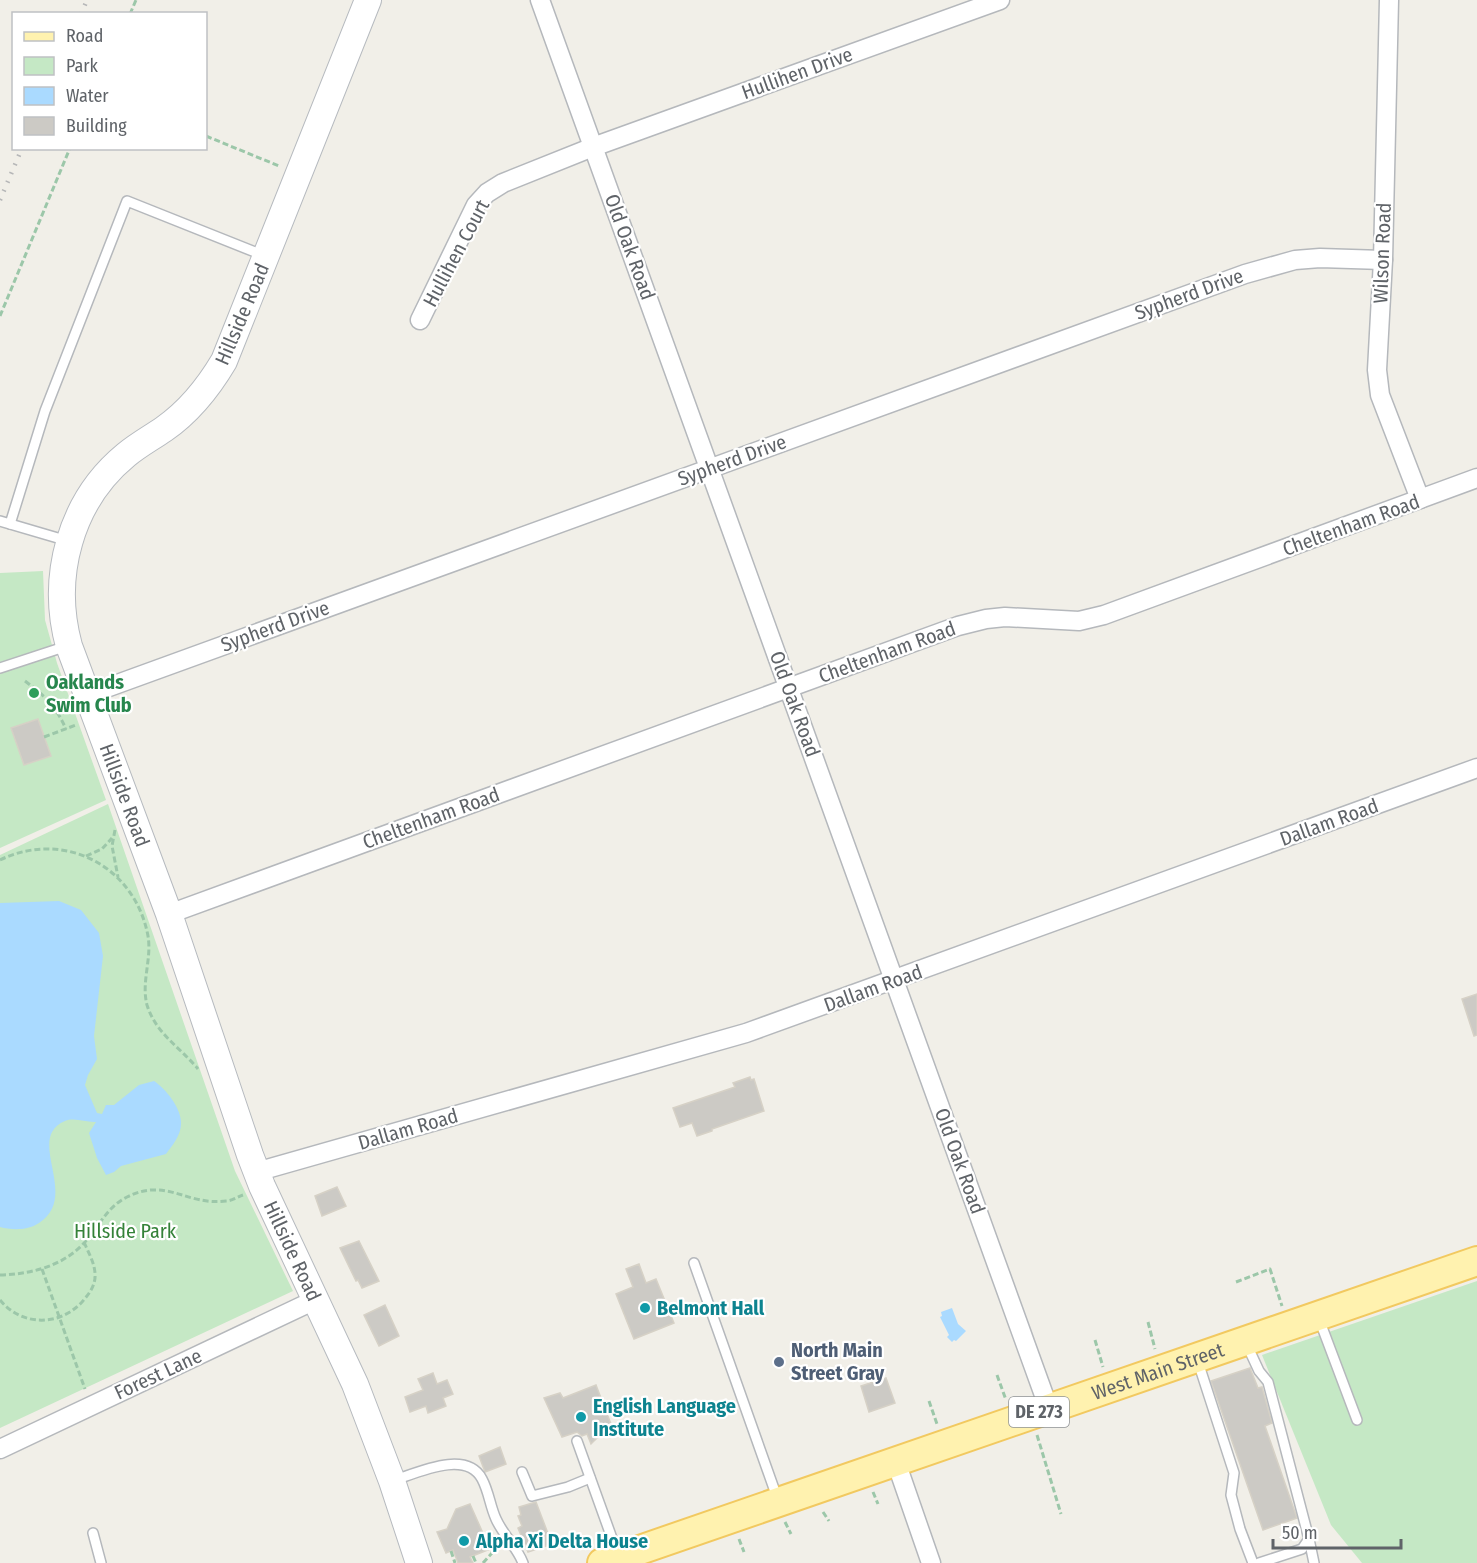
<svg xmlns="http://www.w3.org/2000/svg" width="1477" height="1563" viewBox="0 0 1477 1563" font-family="'Fira Sans Condensed',sans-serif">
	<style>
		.green { fill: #c5e8c5 }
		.water { fill: #aadaff }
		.building { fill: #cccac5; stroke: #d6d1c6; stroke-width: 1.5 }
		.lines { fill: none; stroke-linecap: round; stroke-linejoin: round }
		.lane-casing { stroke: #b5b8bc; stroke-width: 12 }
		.street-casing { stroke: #b5b8bc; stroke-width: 21 }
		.secondary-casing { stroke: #b6babf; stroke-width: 28 }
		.primary-casing { stroke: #f2c960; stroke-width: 32 }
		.path { stroke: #9cc7a9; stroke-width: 3; stroke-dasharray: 6 3; stroke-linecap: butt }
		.lane { stroke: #fff; stroke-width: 9 }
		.street { stroke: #fff; stroke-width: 18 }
		.secondary { stroke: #fff; stroke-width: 26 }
		.primary { stroke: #fff2af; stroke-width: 28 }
		.rail { stroke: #b6b7b8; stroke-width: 4.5; stroke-dasharray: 1.5 8; stroke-linecap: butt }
		.leisure-dot { fill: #2e9e5b; stroke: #fff; stroke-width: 2 }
		.culture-dot { fill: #0f9aa8; stroke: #fff; stroke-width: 2 }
		.service-dot { fill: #5c6f8a; stroke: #fff; stroke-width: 2 }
		.labels { text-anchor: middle; stroke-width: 4.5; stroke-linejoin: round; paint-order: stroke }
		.shield { fill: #fff; stroke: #8f9295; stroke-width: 1.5 }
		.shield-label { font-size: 18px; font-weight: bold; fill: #5f6368 }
		.street-label { font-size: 20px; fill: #5f6368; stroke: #fff }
		.leisure-label { font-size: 20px; font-weight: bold; fill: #27864d; stroke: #fff; text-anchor: start }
		.park-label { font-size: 20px; fill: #348238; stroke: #fff }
		.culture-label { font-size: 20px; font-weight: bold; fill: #0d838f; stroke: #fff; text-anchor: start }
		.service-label { font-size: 20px; font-weight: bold; fill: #4e5e75; stroke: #fff; text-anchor: start }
	</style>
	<rect width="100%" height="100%" fill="#f1efe8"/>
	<!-- green -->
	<g class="green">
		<polygon points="43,571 45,620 57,663 106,800 0,848 0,573"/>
		<polygon points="108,804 235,1171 293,1291 0,1428 0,855"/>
		<polygon points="1477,1281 1477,1563 1362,1563 1331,1525 1262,1355"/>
	</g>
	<!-- water -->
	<g class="water">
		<path d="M59,901L81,910L99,933L103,956L94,1036L97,1059L88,1075L85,1085L97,1113L102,1114L106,1105H114L139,1085L154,1081C166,1089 182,1109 181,1124C181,1135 172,1146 166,1154L121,1166L114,1172L106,1175L97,1158L89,1133L96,1122C87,1123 75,1117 65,1121C24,1138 81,1196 39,1223C27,1231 11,1230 0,1227V903Z"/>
		<polygon points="952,1308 958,1324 966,1331 956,1341 954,1340 952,1342 947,1337 949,1335 940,1317 942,1316 941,1312"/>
	</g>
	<!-- building -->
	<g class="building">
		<polygon points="38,719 51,756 24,765 11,728"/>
		<polygon points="1477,994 1477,1035 1474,1036 1462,999"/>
		<polygon points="750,1077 751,1080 754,1079 764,1111 712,1129 712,1131 697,1136 692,1123 680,1127 673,1108 735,1087 733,1083"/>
		<polygon points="337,1187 346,1206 322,1216 315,1196"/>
		<polygon points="359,1241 379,1281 362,1288 358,1280 356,1281 340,1248"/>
		<polygon points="639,1264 646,1283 656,1279 674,1323 634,1339 616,1294 633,1287 626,1269"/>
		<polygon points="385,1305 399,1336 379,1346 364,1315"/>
		<polygon points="1250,1368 1258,1388 1262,1387 1272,1423 1265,1426 1297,1518 1263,1530 1211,1381"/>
		<polygon points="433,1373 437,1384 447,1380 453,1394 443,1398 446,1406 428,1413 426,1406 410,1412 405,1397 423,1390 418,1379"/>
		<polygon points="886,1378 895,1403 869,1412 861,1386"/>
		<polygon points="596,1385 611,1424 591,1444 587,1434 582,1436 577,1432 562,1437 544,1398 560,1393 563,1398"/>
		<polygon points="500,1447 506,1464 485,1472 479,1456"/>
		<polygon points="536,1502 552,1544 528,1552 518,1528 522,1526 518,1516 521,1515 519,1507"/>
		<polygon points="470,1504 490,1549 470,1557 473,1563 458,1563 453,1550 446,1553 437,1532 447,1529 456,1509"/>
	</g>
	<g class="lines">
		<defs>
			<g id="lane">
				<polyline points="0,521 68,541"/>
				<polyline points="10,524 45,411 127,201 265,256"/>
				<polyline points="0,668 67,646"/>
				<polyline points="694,1263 778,1500"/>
				<polyline points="1319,1319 1357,1420"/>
				<polyline points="1246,1343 1259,1371 1268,1382 1309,1539 1302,1549 1259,1563"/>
				<polyline points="1198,1362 1234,1473 1231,1495 1240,1529 1253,1563"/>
				<polyline points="577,1441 618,1555"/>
				<polyline points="522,1472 532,1496 568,1487 590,1478"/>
				<path d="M392,1481C417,1473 466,1449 482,1479C489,1492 490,1506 496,1519C503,1535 517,1547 523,1563"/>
				<polyline points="93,1533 101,1563"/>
				<polyline points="1309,1539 1314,1563"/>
			</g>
			<g id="street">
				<polyline points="540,0 1049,1409"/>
				<polyline points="1389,0 1383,260 1377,370 1380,395 1420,499"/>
				<polyline points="420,320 476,205 487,193 503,183 593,147 1000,0"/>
				<polyline points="87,695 1245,274 1295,260 1320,258 1383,260"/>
				<polyline points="169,914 958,626 986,619 1005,617 1079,621 1104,615 1477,478"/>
				<polyline points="256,1172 746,1033 1477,768"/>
				<polyline points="0,1449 317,1299"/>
				<polyline points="896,1462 931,1563"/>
			</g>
			<g id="secondary">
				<path id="s1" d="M368,0L224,361C208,388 190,411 164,429C151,438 138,445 126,455C70,501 50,577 69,646L169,914L250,1155L262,1186L355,1384L392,1481L419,1563"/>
			</g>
			<g id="primary">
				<path id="s2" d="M602,1563L1477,1261"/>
			</g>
		</defs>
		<!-- lane casing -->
		<use href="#lane" class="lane-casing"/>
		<!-- street casing -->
		<use href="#street" class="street-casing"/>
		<!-- secondary casing -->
		<use href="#secondary" class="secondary-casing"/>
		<!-- primary casing -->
		<use href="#primary" class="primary-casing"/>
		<!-- path -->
		<g class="path">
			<polyline points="130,14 136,0"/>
			<polyline points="206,136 279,166"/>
			<polyline points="0,316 70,148"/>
			<path d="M25,681C46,697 55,705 66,729"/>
			<polyline points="44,737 76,725"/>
			<polyline points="115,830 112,846 118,877"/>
			<polyline points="86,856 102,849 112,838"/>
			<path d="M0,860C64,829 135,866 148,936C152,959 141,982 147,1005C156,1034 180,1047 198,1069"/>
			<polyline points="42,1269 85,1389"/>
			<path d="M0,1275C34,1274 68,1265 90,1236C102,1221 109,1206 127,1197C167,1177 186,1206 226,1201C232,1201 237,1197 243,1195"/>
			<polyline points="1236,1282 1270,1269 1282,1306"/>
			<path d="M0,1300C21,1326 59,1327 82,1302C88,1295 94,1288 95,1278C96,1265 89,1254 84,1242"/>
			<polyline points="1148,1322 1155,1349"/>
			<polyline points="1095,1340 1103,1367"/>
			<polyline points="997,1375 1006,1400"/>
			<polyline points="929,1401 937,1424"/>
			<polyline points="1037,1435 1061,1514"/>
			<polyline points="873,1492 878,1504"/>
			<polyline points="823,1512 829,1521"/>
			<polyline points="785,1522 791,1534"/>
			<polyline points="739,1539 744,1552"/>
			<polyline points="451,1551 455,1563"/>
			<polyline points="473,1556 476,1563"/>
			<polyline points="483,1563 492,1553 495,1542"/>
		</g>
		<!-- lane -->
		<use href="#lane" class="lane"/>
		<!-- street -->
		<use href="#street" class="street"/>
		<!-- secondary -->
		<use href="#secondary" class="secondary"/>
		<!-- primary -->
		<use href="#primary" class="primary"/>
		<!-- rail -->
		<g class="rail">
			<polyline points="81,14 87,0"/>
			<polyline points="0,200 22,148"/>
		</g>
	</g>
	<!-- markers -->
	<circle class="leisure-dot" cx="34" cy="693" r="6"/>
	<g class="culture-dot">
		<circle cx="645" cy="1308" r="6"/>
		<circle cx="581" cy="1417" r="6"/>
		<circle cx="464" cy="1541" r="6"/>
	</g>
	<circle class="service-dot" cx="779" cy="1362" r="6"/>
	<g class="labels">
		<!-- shield labels -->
		<rect class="shield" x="1009" y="1397" width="60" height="30" rx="4.5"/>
		<g class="shield-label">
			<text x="1039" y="1418">DE 273</text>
		</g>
		<!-- street labels -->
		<g class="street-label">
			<text transform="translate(797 73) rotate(-20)" y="7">Hullihen Drive</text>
			<text transform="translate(630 247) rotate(70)" y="7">Old Oak Road</text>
			<text transform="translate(456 253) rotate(-62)" y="7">Hullihen Court</text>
			<text transform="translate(1382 253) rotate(-88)" y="7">Wilson Road</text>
			<text transform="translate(1189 294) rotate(-20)" y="7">Sypherd Drive</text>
			<text transform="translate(242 314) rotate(-67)" y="7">Hillside Road</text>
			<text transform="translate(732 460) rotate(-20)" y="7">Sypherd Drive</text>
			<text transform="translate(1351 525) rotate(-20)" y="7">Cheltenham Road</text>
			<text transform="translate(275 626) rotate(-20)" y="7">Sypherd Drive</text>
			<text transform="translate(887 652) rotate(-20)" y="7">Cheltenham Road</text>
			<text transform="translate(795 704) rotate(70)" y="7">Old Oak Road</text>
			<text dy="7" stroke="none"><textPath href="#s1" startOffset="896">Hillside Road</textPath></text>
			<text transform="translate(431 818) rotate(-20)" y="7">Cheltenham Road</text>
			<text transform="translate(1329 822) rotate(-20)" y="7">Dallam Road</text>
			<text transform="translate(873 988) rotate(-20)" y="7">Dallam Road</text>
			<text transform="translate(408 1129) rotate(-16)" y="7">Dallam Road</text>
			<text transform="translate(960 1161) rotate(70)" y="7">Old Oak Road</text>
			<text dy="7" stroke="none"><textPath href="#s1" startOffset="1382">Hillside Road</textPath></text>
			<text dy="7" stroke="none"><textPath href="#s2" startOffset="588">West Main Street</textPath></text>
			<text transform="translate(158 1374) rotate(-25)" y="7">Forest Lane</text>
		</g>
		<!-- leisure labels -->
		<g class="leisure-label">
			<text x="46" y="689">Oaklands<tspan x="46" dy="23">Swim Club</tspan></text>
		</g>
		<!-- park labels -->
		<g class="park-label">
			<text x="125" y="1238">Hillside Park</text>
		</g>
		<!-- culture labels -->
		<g class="culture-label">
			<text x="657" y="1315">Belmont Hall</text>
			<text x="593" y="1413">English Language<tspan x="593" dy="23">Institute</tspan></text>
			<text x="476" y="1548">Alpha Xi Delta House</text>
		</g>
		<!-- service labels -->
		<g class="service-label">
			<text x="791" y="1357">North Main<tspan x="791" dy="23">Street Gray</tspan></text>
		</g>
	</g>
	<!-- legend -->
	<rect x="12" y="12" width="195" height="138" fill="#ffffff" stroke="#bfc1c3" stroke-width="1.5"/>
	<rect x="24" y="32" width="30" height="9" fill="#fff2af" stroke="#bfc1c3" stroke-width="1.5"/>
	<text x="66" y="42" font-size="18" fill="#5f6368">Road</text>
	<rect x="24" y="57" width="30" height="18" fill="#c5e8c5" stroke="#bfc1c3" stroke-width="1.5"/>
	<text x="66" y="72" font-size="18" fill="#5f6368">Park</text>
	<rect x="24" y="87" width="30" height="18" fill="#aadaff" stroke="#bfc1c3" stroke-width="1.5"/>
	<text x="66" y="102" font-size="18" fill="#5f6368">Water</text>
	<rect x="24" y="117" width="30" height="18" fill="#cccac5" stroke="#bfc1c3" stroke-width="1.5"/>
	<text x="66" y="132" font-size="18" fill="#5f6368">Building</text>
	<!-- scale -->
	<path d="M1273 1539v9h128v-9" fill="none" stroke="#5f6368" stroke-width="3"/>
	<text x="1282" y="1539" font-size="18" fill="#5f6368" stroke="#ffffff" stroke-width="4.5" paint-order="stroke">50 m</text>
</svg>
